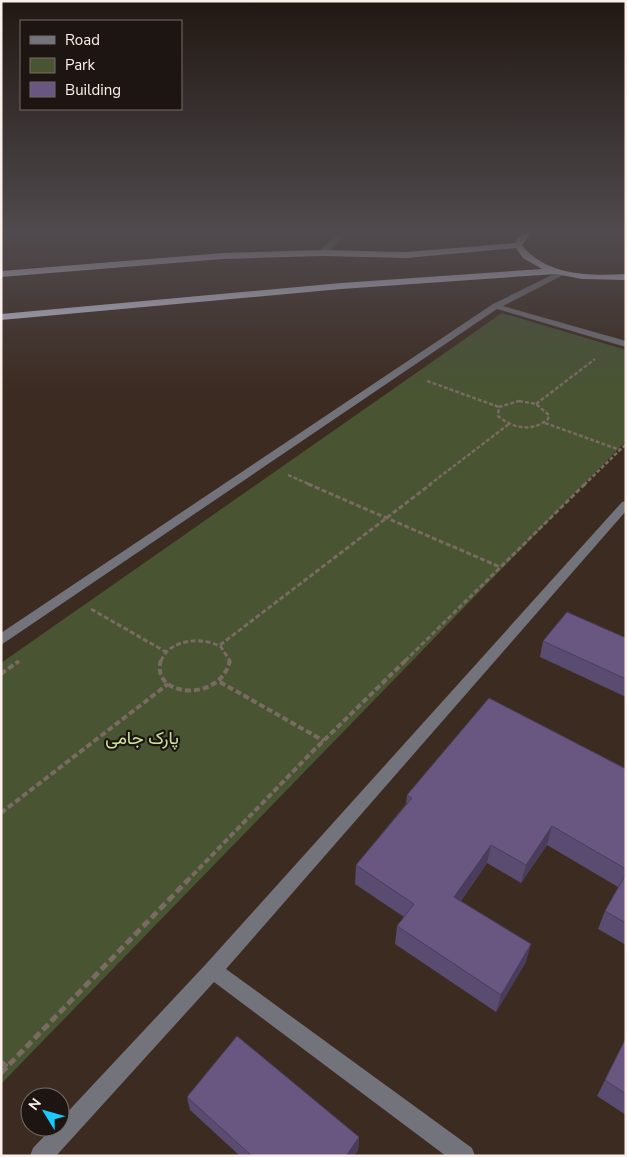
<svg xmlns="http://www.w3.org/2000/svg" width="627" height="1157" viewBox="0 0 627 1157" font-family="'Nunito Sans',Vazirmatn,sans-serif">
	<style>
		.green { fill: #485432 }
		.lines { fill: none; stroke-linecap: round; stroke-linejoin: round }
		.path-far3 { stroke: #7a6b62; stroke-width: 2.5; stroke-dasharray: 4 2; stroke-linecap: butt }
		.path-far2 { stroke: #7a6b62; stroke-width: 3; stroke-dasharray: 5 2.5; stroke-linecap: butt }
		.path-far1 { stroke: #7a6b62; stroke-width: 4; stroke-dasharray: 6 3; stroke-linecap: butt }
		.path { stroke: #7a6b62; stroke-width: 5; stroke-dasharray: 8 4; stroke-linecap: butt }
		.lane { fill: #73737c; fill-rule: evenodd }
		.street { fill: #73737c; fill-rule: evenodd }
		.highway { fill: #d1d1e7; fill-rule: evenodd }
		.wall { fill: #5a4b70 }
		.shaded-wall { fill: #4a3d5b }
		.building { fill: #695782; stroke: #4a3d5b }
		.labels { text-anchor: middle; stroke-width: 4.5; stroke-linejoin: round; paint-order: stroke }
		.near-park-label { font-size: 18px; fill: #cbe69c; stroke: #1d1511 }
	</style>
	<rect width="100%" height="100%" fill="#3c2b21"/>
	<!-- green -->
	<polygon class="green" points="502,313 626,350 626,441 1,1084 1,663"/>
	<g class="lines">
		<!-- path-far3 -->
		<g class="path-far3">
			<polyline points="427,381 499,407"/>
			<path d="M519,401L536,404L549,415L548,419C533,432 513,429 498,416L499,407Z"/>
			<polyline points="536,404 595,359"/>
			<polyline points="545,423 620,450"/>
			<polyline points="288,475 311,485"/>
			<polyline points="429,485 509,424"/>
			<polyline points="584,485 626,444"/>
		</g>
		<!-- path-far2 -->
		<g class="path-far2">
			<polyline points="308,484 500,567"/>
			<polyline points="91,609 166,652"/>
			<polyline points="220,645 431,484"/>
			<path d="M161,661C169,639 203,636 221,647L230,661"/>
			<polyline points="405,661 585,484"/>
		</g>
		<!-- path-far1 -->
		<g class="path-far1">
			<path d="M161,660C149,697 221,704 230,660"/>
			<polyline points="1,674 19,661"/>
			<polyline points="220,682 324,741"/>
			<polyline points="1,813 168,684"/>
			<polyline points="186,882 310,754 406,660"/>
		</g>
		<!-- path -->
		<g class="path">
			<polyline points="1,1062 7,1067"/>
			<polyline points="1,1073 188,880"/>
		</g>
		<!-- lane -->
		<polygon class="lane" points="342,231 350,231 325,255 319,255 319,251"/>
		<!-- street -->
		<g class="street">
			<polygon points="560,271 567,273 503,306 626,341 626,347 497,309 1,645 1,633 493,304"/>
			<polygon points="626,501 626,511 226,969 472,1148 475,1156 446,1156 214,982 56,1156 30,1156 33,1148 53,1127 60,1127 60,1120 206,964 622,502"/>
		</g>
		<!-- highway -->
		<path class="highway" d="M523,231H533L522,245C546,276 590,276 626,274V280L582,279L556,274L341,289L1,320V314L341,283L542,269L523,258L516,248L406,258L322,256L223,259L1,277V271L223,253L322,250L406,252L515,243Z"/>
	</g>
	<!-- wall -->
	<g class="wall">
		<polygon points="626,638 626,697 540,657 543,641"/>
		<polygon points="626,769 626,945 598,929 605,911 618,887 547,845 521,883 487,863 461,901 526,962 496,1012 395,944 397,926 404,917 355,884 356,865 406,804 407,795"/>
		<polygon points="626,1038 626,1115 597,1096"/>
		<polygon points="187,1097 359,1137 358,1150 354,1156 240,1156 190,1110"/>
	</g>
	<!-- shaded-wall -->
	<g class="shaded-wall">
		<polygon points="552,826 547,845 521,883 526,865"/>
		<polygon points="491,845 487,863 451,915 454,897"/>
		<polygon points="531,944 526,962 496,1012 501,995"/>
		<polygon points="359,1137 358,1150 354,1156 346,1156"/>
	</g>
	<!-- building -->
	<g class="building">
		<polygon points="567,612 626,638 626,679 543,641"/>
		<polygon points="489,698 626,769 626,869 552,826 526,865 491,845 454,897 531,944 501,995 397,926 414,904 356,865 412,798 407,795"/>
		<polygon points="626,874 626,923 605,911"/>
		<polygon points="237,1036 359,1137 346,1156 252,1156 187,1097"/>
		<polygon points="626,1038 626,1094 605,1080"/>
	</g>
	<!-- sky -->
	<linearGradient id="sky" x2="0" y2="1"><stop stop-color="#211812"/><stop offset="0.59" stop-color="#504a4e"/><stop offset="1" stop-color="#504a4e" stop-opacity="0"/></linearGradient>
	<rect width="627" height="393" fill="url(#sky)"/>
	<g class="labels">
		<!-- near-park labels -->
		<g class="near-park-label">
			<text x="142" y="744">پارک جامی</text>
		</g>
	</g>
	<!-- border -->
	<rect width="627" height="1157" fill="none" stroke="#fcf0ea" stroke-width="5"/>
	<!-- legend -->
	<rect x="20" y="20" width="162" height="90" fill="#1d1511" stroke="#766d68"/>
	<rect x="30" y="36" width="25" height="8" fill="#73737c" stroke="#766d68"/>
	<text x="65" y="45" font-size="15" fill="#fcf0ea">Road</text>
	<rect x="30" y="58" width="25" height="15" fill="#485432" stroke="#766d68"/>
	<text x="65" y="70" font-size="15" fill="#fcf0ea">Park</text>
	<rect x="30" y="82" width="25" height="15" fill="#695782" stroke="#766d68"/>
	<text x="65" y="95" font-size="15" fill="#fcf0ea">Building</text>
	<!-- north arrow -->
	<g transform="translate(45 1112) rotate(307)"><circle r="24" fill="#1d1511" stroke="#766d68"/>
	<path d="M0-4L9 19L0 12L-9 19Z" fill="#19cafc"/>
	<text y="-8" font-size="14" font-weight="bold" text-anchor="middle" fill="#fcf0ea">N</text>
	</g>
</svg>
